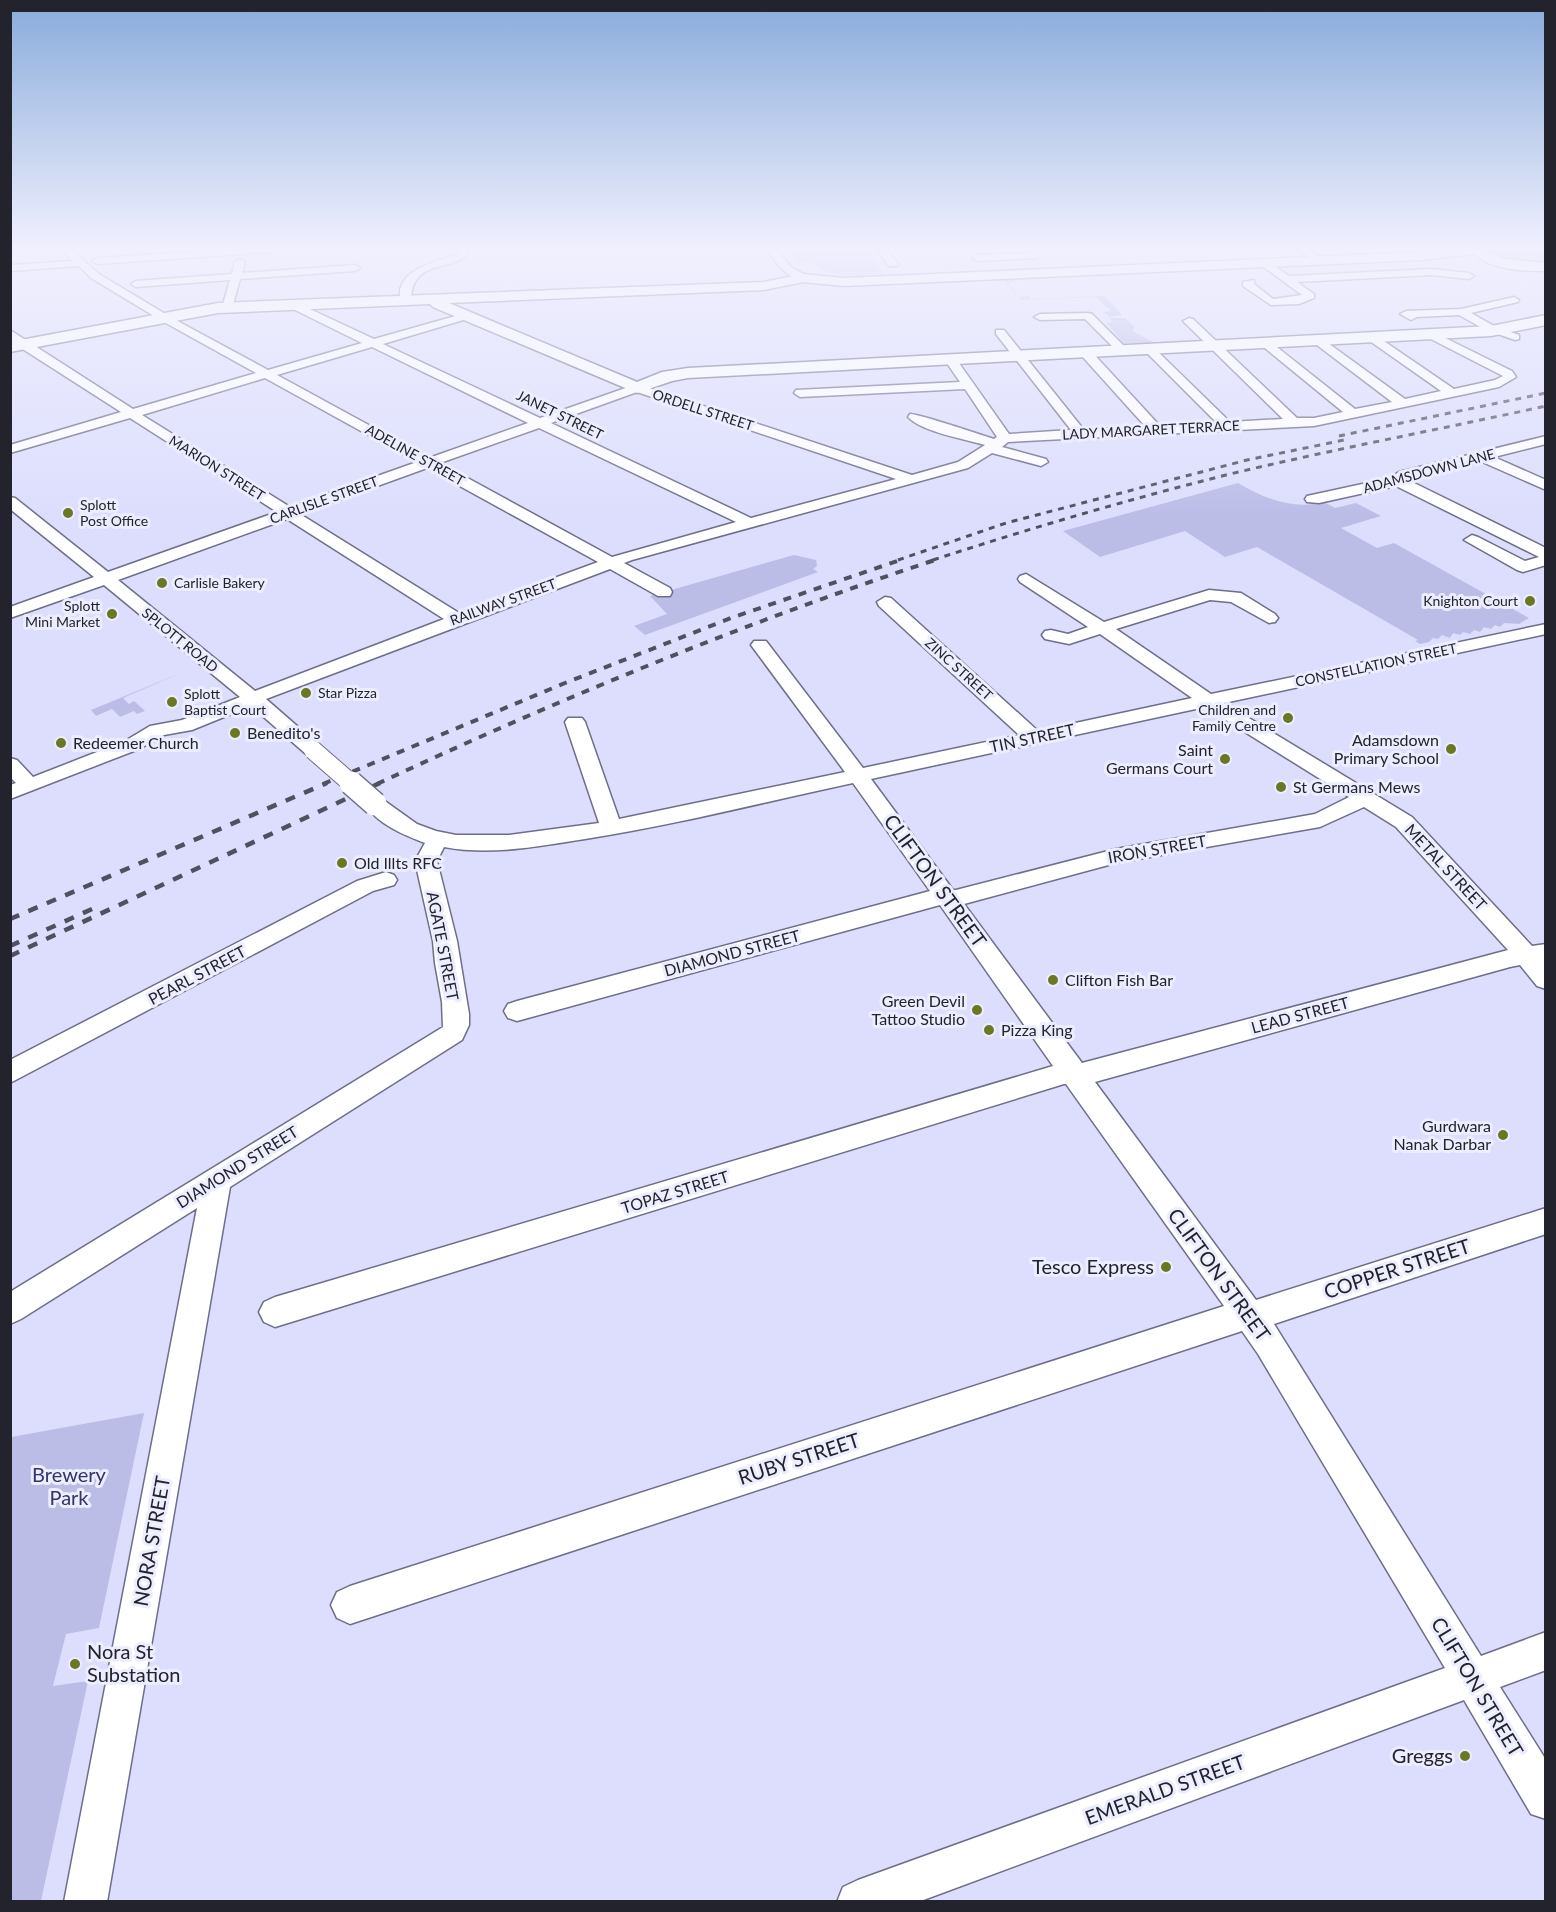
<svg xmlns="http://www.w3.org/2000/svg" width="1556" height="1912" viewBox="0 0 1556 1912" font-family="Lato,sans-serif">
	<style>
		.green { fill: #bcbde7 }
		.lines { fill: none; stroke-linecap: round; stroke-linejoin: round }
		.street-casing { stroke: #6d6e89; stroke-width: 3 }
		.secondary-casing { stroke: #6d6e89; stroke-width: 3 }
		.street { fill: #fff; fill-rule: evenodd }
		.secondary { fill: #fff; fill-rule: evenodd }
		.rail-far2 { stroke: #505060; stroke-width: 3; stroke-dasharray: 6 6; stroke-linecap: butt }
		.rail-far1 { stroke: #505060; stroke-width: 4; stroke-dasharray: 8 8; stroke-linecap: butt }
		.rail { stroke: #505060; stroke-width: 4.5; stroke-dasharray: 10 10; stroke-linecap: butt }
		.street-bridge-far1-casing { stroke: #6d6e89; stroke-width: 20; stroke-linecap: butt }
		.street-bridge-casing { stroke: #6d6e89; stroke-width: 26; stroke-linecap: butt }
		.street-bridge-far1 { stroke: #fff; stroke-width: 18 }
		.street-bridge { stroke: #fff; stroke-width: 23 }
		.poi-dot { fill: #6a7824; stroke: #ecedff; stroke-width: 2 }
		.labels { text-anchor: middle; stroke-width: 6; stroke-linejoin: round; paint-order: stroke }
		.far-street-label { font-size: 14px; fill: #23232e; stroke: #ecedff }
		.far-poi-label { font-size: 14px; fill: #23232e; stroke: #ecedff; text-anchor: start }
		.poi-label { font-size: 16px; fill: #23232e; stroke: #ecedff; text-anchor: start }
		.street-label { font-size: 16px; fill: #23232e; stroke: #ecedff }
		.near-street-label { font-size: 20px; fill: #23232e; stroke: #ecedff }
		.near-poi-label { font-size: 20px; fill: #23232e; stroke: #ecedff; text-anchor: end }
		.near-park-label { font-size: 20px; fill: #363368; stroke: #ecedff }
	</style>
	<rect width="100%" height="100%" fill="#dddefd"/>
	<!-- green -->
	<g class="green">
		<path d="M784,249H866L883,274C861,274 828,280 811,262L798,263Z"/>
		<path d="M1492,249H1539L1545,252V262C1529,264 1504,262 1491,252Z"/>
		<polygon points="1084,276 1014,280 1015,282 1008,283 1019,297 1028,296 1030,299 1105,296 1122,315 1109,317 1104,312 1111,311 1096,297 1021,300 1004,280"/>
		<polygon points="1109,318 1125,318 1135,327 1133,330 1134,332 1157,344 1123,343 1107,323 1113,322"/>
		<path d="M1238,483C1265,499 1293,510 1324,502L1335,508L1356,503L1381,516L1341,528L1377,548L1394,543L1529,618L1519,624L1504,623L1500,627L1495,625L1491,629L1484,627L1480,632L1474,630L1470,634L1463,632L1460,635L1453,633L1450,638L1442,635L1438,639L1433,638L1429,642L1420,644L1415,641L1418,640L1257,547L1225,557L1185,531L1100,557L1063,531Z"/>
		<polygon points="794,555 816,560 817,566 813,569 818,572 645,635 634,626 667,614 650,596"/>
		<polygon points="183,672 123,698 129,704 134,701 145,711 137,714 134,711 120,717 112,709 96,716 91,710"/>
		<polygon points="144,1413 99,1628 66,1634 53,1686 88,1681 41,1901 11,1901 11,1437"/>
	</g>
	<g class="lines">
		<defs>
			<g id="street">
				<path d="M61,249H71L99,274L172,318L268,370L362,343L289,307V303H297L374,339L466,313L470,314V318L383,344L540,418L637,384L912,475L958,462L985,445C965,439 922,432 908,417L910,414C916,413 982,435 994,439L997,437L965,389L800,397L794,393L796,390L960,382L944,359L950,355L954,356L1009,434L1071,430L996,334V330H1004L1084,430L1145,426L1081,355V349H1089L1159,425L1216,422L1144,350V346H1152L1230,422L1283,419L1185,323L1183,321L1189,318L1193,319L1297,418H1314L1343,412L1260,344V340H1268L1355,409L1392,402L1313,342V338H1321L1405,399L1441,391L1367,339V335H1375L1454,389L1495,380L1503,376L1425,336V332H1433L1512,371L1516,377L1499,387L1314,426L1008,442L1002,447L1046,459L1048,462L1041,466L992,453L968,468L632,560L624,563L670,588L672,592L670,596H658L610,569L266,699L320,746L323,750L320,754H306L251,706L192,730L164,735L139,749L10,799V785L16,783L10,777V758L17,760L33,777L125,741L150,726L182,720L240,697L104,585L10,618V607L94,577L10,509V497L15,498L108,572L277,512L130,418L10,453V445L121,412L18,346L10,340V330L133,409L256,373L164,322L91,278L79,266L10,271V265L73,261ZM372,347L528,423L429,458L277,375ZM265,378L417,462L290,507L142,415ZM637,392L896,479L751,518L551,423ZM539,428L736,522L612,557L440,463ZM427,468L598,562L459,613L300,514ZM287,519L444,619L255,691L118,580Z"/>
				<polygon points="236,249 277,249 272,252 97,264 92,261 97,258"/>
				<path d="M458,249H468L469,253C456,268 429,263 417,279C411,286 412,295 409,302H401C392,270 436,262 458,254Z"/>
				<path d="M766,249H776L791,267L807,276V280C789,282 776,262 766,249Z"/>
				<polygon points="876,249 886,249 898,264 897,266 889,266"/>
				<polygon points="1297,249 1308,249 1325,260 1316,262"/>
				<polygon points="1034,253 1037,254 1037,258 977,261 972,258 977,255"/>
				<polygon points="240,259 245,262 242,273 355,265 360,268 355,271 240,279 232,308 227,311 222,308 230,280 136,287 131,284 136,281 232,274 235,262"/>
				<polygon points="1265,260 1289,276 1432,269 1469,273 1474,276 1469,279 1432,275 1297,282 1314,294 1314,298 1299,304 1271,305 1243,286 1243,282 1254,280 1254,284 1273,299 1302,295 1261,265 1260,263"/>
				<polygon points="1514,297 1519,300 1518,302 1471,313 1494,326 1519,335 1519,339 1515,340 1486,330 1459,315 1417,317 1411,320 1400,314 1406,311 1461,309"/>
				<polygon points="1088,313 1092,314 1126,348 1126,352 1118,352 1085,319 1040,320 1034,317 1040,314"/>
				<polygon points="1546,436 1546,444 1494,457 1546,480 1546,490 1480,461 1406,479 1546,548 1546,565 1523,572 1517,570 1464,540 1472,535 1478,537 1525,561 1539,557 1396,486 1319,503 1307,502 1305,499 1307,496 1390,478 1399,472"/>
				<path d="M1026,574L1104,622L1209,590L1241,593L1275,614L1278,618L1275,622L1269,623L1231,602L1210,600L1116,629L1211,694L1546,624V634L1224,703L1412,817L1532,946L1546,944V989L1537,986L1520,965L1510,967L1095,1082L1256,1300L1546,1208V1234L1274,1324L1481,1656L1546,1632V1670L1500,1687L1546,1760V1819L1531,1814L1464,1700L918,1902H837L843,1887L858,1880L1445,1668L1258,1354L1242,1331L350,1624L337,1618L331,1605L337,1592L350,1586L1224,1306L1066,1084H1064L275,1327L264,1322L259,1312L264,1302L275,1297L1053,1066L940,905L517,1021L508,1018L504,1011L508,1004L517,1001L930,891L853,783C764,802 675,825 585,839C539,846 491,856 444,847L437,861L457,941L469,1014V1025L462,1040L230,1187L107,1902H64L197,1208L21,1319L10,1324V1292L443,1027L442,1002L435,963L433,941L415,861L425,843C404,835 377,824 365,804L368,799L375,797L382,799L417,824L436,831L456,835H509L599,823L565,722L568,718H582L585,722L619,819L845,772L751,645L754,641H766L863,768L1019,735L879,606L877,602L885,597L891,598L1038,731L1192,698L1100,634L1069,644L1045,639L1042,635L1045,631L1051,630L1068,634L1088,627L1020,582L1018,579L1020,576ZM1205,707L1349,797L1315,814L1116,849L956,890H953L871,779ZM1364,807L1396,827L1508,950L1082,1063L964,904L1116,863L1320,827Z"/>
				<polygon points="386,872 394,875 397,880 394,885 373,891 10,1083 10,1060 357,881"/>
			</g>
			<path id="secondary" d="M1449,249H1485L1492,254L1506,259L1546,263V271C1523,271 1491,270 1474,254L1421,260L844,286L803,282L764,290L449,303L637,382L662,372L688,368L1491,326L1546,315V325L1491,336L688,378L672,381L637,393L433,307L430,304L218,313L10,352V342L218,303L764,282L803,274L844,278L1421,252Z"/>
		</defs>
		<!-- street casing -->
		<use href="#street" class="street-casing"/>
		<!-- secondary casing -->
		<use href="#secondary" class="secondary-casing"/>
		<!-- street -->
		<use href="#street" class="street"/>
		<!-- secondary -->
		<use href="#secondary" class="secondary"/>
		<!-- rail-far2 -->
		<g class="rail-far2">
			<polyline points="1339,436 1546,393"/>
			<polyline points="898,560 1006,523 1247,460 1349,439"/>
			<path d="M933,560C1031,528 1130,499 1230,474C1335,449 1441,429 1546,406"/>
		</g>
		<!-- rail-far1 -->
		<g class="rail-far1">
			<polyline points="323,784 565,683 731,618 903,559"/>
			<path d="M377,784C559,699 746,622 938,559"/>
		</g>
		<!-- rail -->
		<g class="rail">
			<polyline points="10,919 327,783"/>
			<polyline points="10,946 101,905"/>
			<polyline points="10,956 380,783"/>
		</g>
		<defs>
			<polyline id="street-bridge-far1" points="313,750 352,784"/>
			<polyline id="street-bridge" points="351,783 375,804"/>
		</defs>
		<!-- street-bridge-far1 casing -->
		<use href="#street-bridge-far1" class="street-bridge-far1-casing"/>
		<!-- street-bridge casing -->
		<use href="#street-bridge" class="street-bridge-casing"/>
		<!-- street-bridge-far1 -->
		<use href="#street-bridge-far1" class="street-bridge-far1"/>
		<!-- street-bridge -->
		<use href="#street-bridge" class="street-bridge"/>
	</g>
	<!-- sky -->
	<linearGradient id="sky" x2="0" y2="1"><stop stop-color="#89abdb"/><stop offset="0.48" stop-color="#f0f0fe"/><stop offset="1" stop-color="#f0f0fe" stop-opacity="0"/></linearGradient>
	<rect width="1556" height="516" fill="url(#sky)"/>
	<!-- markers -->
	<g class="poi-dot">
		<circle cx="68" cy="513" r="6"/>
		<circle cx="162" cy="583" r="6"/>
		<circle cx="1530" cy="601" r="6"/>
		<circle cx="112" cy="614" r="6"/>
		<circle cx="306" cy="693" r="6"/>
		<circle cx="172" cy="702" r="6"/>
		<circle cx="1288" cy="718" r="6"/>
		<circle cx="235" cy="733" r="6"/>
		<circle cx="61" cy="743" r="6"/>
		<circle cx="1451" cy="749" r="6"/>
		<circle cx="1225" cy="759" r="6"/>
		<circle cx="1281" cy="787" r="6"/>
		<circle cx="342" cy="863" r="6"/>
		<circle cx="1053" cy="980" r="6"/>
		<circle cx="977" cy="1010" r="6"/>
		<circle cx="989" cy="1030" r="6"/>
		<circle cx="1503" cy="1135" r="6"/>
		<circle cx="1166" cy="1267" r="6"/>
		<circle cx="75" cy="1664" r="6"/>
		<circle cx="1465" cy="1756" r="6"/>
	</g>
	<g class="labels">
		<!-- far-street labels -->
		<g class="far-street-label">
			<text transform="translate(703 410) rotate(18)" y="5">ORDELL STREET</text>
			<text transform="translate(560 415) rotate(26)" y="5">JANET STREET</text>
			<text transform="translate(1151 430) rotate(-3)" y="5">LADY MARGARET TERRACE</text>
			<text transform="translate(415 455) rotate(29)" y="5">ADELINE STREET</text>
			<text transform="translate(217 468) rotate(32)" y="5">MARION STREET</text>
			<text transform="translate(1429 471) rotate(-15)" y="5">ADAMSDOWN LANE</text>
			<text transform="translate(324 500) rotate(-20)" y="5">CARLISLE STREET</text>
			<text transform="translate(503 602) rotate(-20)" y="5">RAILWAY STREET</text>
			<text transform="translate(180 640) rotate(39)" y="5">SPLOTT ROAD</text>
			<text transform="translate(1376 665) rotate(-12)" y="5">CONSTELLATION STREET</text>
			<text transform="translate(959 669) rotate(42)" y="5">ZINC STREET</text>
		</g>
		<!-- far-poi labels -->
		<g class="far-poi-label">
			<text x="80" y="510">Splott<tspan x="80" dy="16">Post Office</tspan></text>
			<text x="174" y="588">Carlisle Bakery</text>
			<text x="1518" y="606" text-anchor="end">Knighton Court</text>
			<text x="100" y="611" text-anchor="end">Splott<tspan x="100" dy="16">Mini Market</tspan></text>
			<text x="318" y="698">Star Pizza</text>
			<text x="184" y="699">Splott<tspan x="184" dy="16">Baptist Court</tspan></text>
			<text x="1276" y="715" text-anchor="end">Children and<tspan x="1276" dy="16">Family Centre</tspan></text>
		</g>
		<!-- poi labels -->
		<g class="poi-label">
			<text x="247" y="739">Benedito's</text>
			<text x="1439" y="746" text-anchor="end">Adamsdown<tspan x="1439" dy="18">Primary School</tspan></text>
			<text x="73" y="749">Redeemer Church</text>
			<text x="1213" y="756" text-anchor="end">Saint<tspan x="1213" dy="18">Germans Court</tspan></text>
			<text x="1293" y="793">St Germans Mews</text>
			<text x="354" y="869">Old Illts RFC</text>
			<text x="1065" y="986">Clifton Fish Bar</text>
			<text x="965" y="1007" text-anchor="end">Green Devil<tspan x="965" dy="18">Tattoo Studio</tspan></text>
			<text x="1001" y="1036">Pizza King</text>
			<text x="1491" y="1132" text-anchor="end">Gurdwara<tspan x="1491" dy="18">Nanak Darbar</tspan></text>
		</g>
		<!-- street labels -->
		<g class="street-label">
			<text transform="translate(1032 738) rotate(-12)" y="6">TIN STREET</text>
			<text transform="translate(1157 849) rotate(-10)" y="6">IRON STREET</text>
			<text transform="translate(1446 867) rotate(47)" y="6">METAL STREET</text>
			<text transform="translate(443 946) rotate(79)" y="6">AGATE STREET</text>
			<text transform="translate(732 953) rotate(-15)" y="6">DIAMOND STREET</text>
			<text transform="translate(197 975) rotate(-28)" y="6">PEARL STREET</text>
			<text transform="translate(1300 1015) rotate(-15)" y="6">LEAD STREET</text>
			<text transform="translate(237 1167) rotate(-32)" y="6">DIAMOND STREET</text>
			<text transform="translate(675 1192) rotate(-17)" y="6">TOPAZ STREET</text>
		</g>
		<!-- near-street labels -->
		<g class="near-street-label">
			<text transform="translate(935 881) rotate(54)" y="7">CLIFTON STREET</text>
			<text transform="translate(1397 1269) rotate(-18)" y="7">COPPER STREET</text>
			<text transform="translate(1219 1275) rotate(54)" y="7">CLIFTON STREET</text>
			<text transform="translate(799 1459) rotate(-18)" y="7">RUBY STREET</text>
			<text transform="translate(152 1541) rotate(-80)" y="7">NORA STREET</text>
			<text transform="translate(1477 1687) rotate(59)" y="7">CLIFTON STREET</text>
			<text transform="translate(1165 1790) rotate(-20)" y="7">EMERALD STREET</text>
		</g>
		<!-- near-poi labels -->
		<g class="near-poi-label">
			<text x="1154" y="1274">Tesco Express</text>
			<text x="87" y="1659" text-anchor="start">Nora St<tspan x="87" dy="23">Substation</tspan></text>
			<text x="1453" y="1763">Greggs</text>
		</g>
		<!-- near-park labels -->
		<g class="near-park-label">
			<text x="69" y="1482">Brewery<tspan x="69" dy="23">Park</tspan></text>
		</g>
	</g>
	<!-- border -->
	<rect width="1556" height="1912" fill="none" stroke="#23232e" stroke-width="24"/>
</svg>
